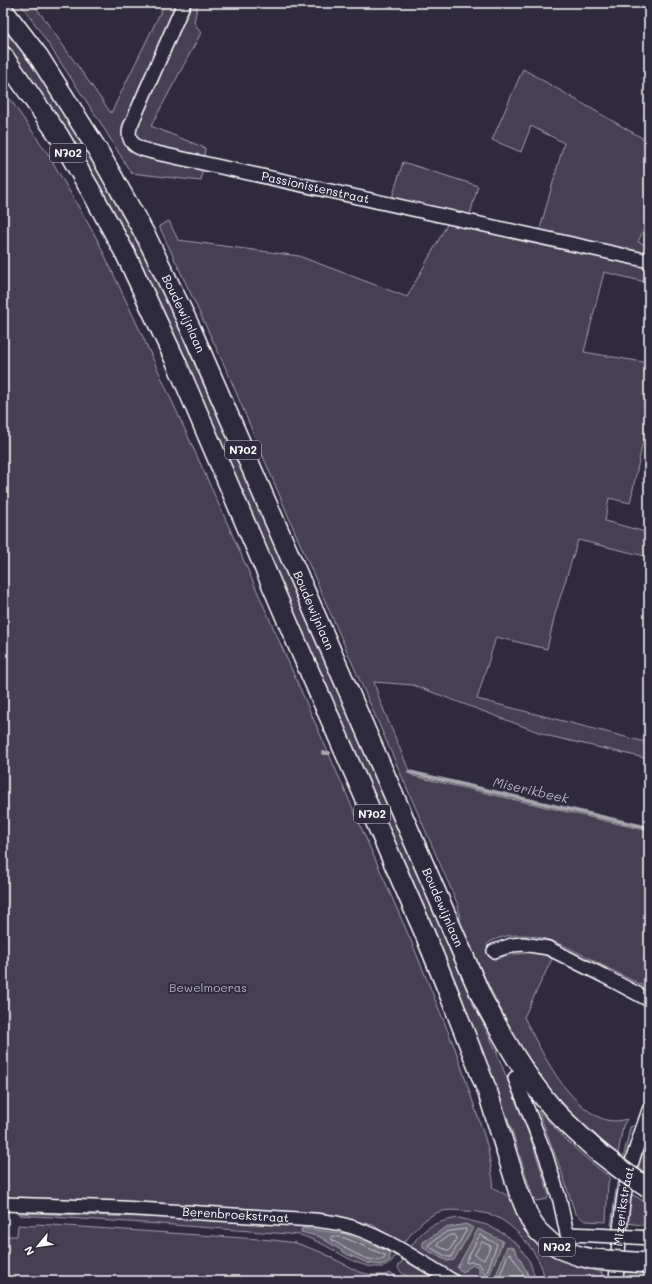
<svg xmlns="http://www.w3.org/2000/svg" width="652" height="1284" viewBox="0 0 652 1284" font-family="Mali,sans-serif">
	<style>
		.green { fill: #464152; stroke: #a2a0a8 }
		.water { fill: #6d6a77; stroke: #a7a6ad }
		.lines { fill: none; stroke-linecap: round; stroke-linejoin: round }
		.shore { stroke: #c5c3c9; stroke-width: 1 }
		.stream { stroke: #a7a6ad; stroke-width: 4 }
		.minor-casing { stroke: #fff; stroke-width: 16 }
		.highway-casing { stroke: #fff; stroke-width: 22 }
		.minor { stroke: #2f2a3d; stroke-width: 13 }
		.highway { stroke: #2f2a3d; stroke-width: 19 }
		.minor-bridge-casing { stroke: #fff; stroke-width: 16; stroke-linecap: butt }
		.highway-bridge-casing { stroke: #fff; stroke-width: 22; stroke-linecap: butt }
		.minor-bridge { stroke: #2f2a3d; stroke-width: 13 }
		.highway-bridge { stroke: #2f2a3d; stroke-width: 19 }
		.labels { text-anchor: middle; stroke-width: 4; stroke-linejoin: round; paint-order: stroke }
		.shield { fill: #2f2a3d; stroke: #c1bfc5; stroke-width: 1 }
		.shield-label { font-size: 11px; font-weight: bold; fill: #fff }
		.street-label { font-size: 12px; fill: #fff; stroke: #2f2a3d }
		.park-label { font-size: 12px; fill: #b5b3ba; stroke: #2f2a3d }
		.water-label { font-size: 13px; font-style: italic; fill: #b6b4bb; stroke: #2f2a3d }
	</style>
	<rect width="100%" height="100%" fill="#2f2a3d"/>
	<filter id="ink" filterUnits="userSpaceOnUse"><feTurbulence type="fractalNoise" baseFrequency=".025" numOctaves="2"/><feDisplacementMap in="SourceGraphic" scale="8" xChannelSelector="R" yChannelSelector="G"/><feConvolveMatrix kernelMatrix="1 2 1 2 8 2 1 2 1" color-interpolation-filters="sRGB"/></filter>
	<g filter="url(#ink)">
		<!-- green -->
		<g class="green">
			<polygon points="19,3 33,3 111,113 165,3 198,3 194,22 201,33 151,126 205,148 201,181 131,173 100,122 31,18"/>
			<polygon points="3,26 32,65 80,138 124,215 166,299 371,763 472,1001 495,1048 533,1145 549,1195 547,1199 536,1201 533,1198 509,1121 489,1069 428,921 157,303 23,70 3,42"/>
			<path d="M523,69L649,142V217L638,242L649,246V283L604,272L584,352L649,363V413L630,503L609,498L605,521L649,533V557L578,540L555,614L547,649L496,637L477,699L649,743V759L549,736L413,685L374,682L380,701L408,768L413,776L649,831V989C633,981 616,972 600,964C570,948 534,927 499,938C495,940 489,941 487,945L492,958L495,960L507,955L534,952L553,957L524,1017C541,1051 566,1104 603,1119C611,1122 619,1121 627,1119L623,1126L618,1154C596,1136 575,1117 556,1096C527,1063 508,1023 488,984C480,968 466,943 461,926C459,919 460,912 458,905L298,539L227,371L159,226L169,221L178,240L299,256L407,297L448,223L536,243L564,143L531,126L521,152L492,140Z"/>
			<path d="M3,89L48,154L97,239L143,337L229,527L412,943L456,1051L484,1135L488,1149L493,1181L492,1187C498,1191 509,1195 513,1201C519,1209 519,1221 525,1229C539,1248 578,1269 602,1272V1281H545C544,1276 543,1271 541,1266C533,1246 509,1219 488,1214C480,1212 472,1211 464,1211C454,1210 444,1209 434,1214C420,1222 411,1233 402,1246L373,1225L342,1218L151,1203L3,1199Z"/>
			<polygon points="403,162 478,186 469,218 391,201"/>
			<path d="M538,1110C561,1135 583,1158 610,1177L608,1183L606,1222L585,1221L575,1213L562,1173Z"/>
			<polygon points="637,1125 626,1160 623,1159 630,1127"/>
			<polygon points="649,1131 649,1175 637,1167"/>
			<polygon points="617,1183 621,1185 615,1226 611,1225"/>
			<polygon points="631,1194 649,1204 649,1226 627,1223"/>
			<path d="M19,1213L173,1218L326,1228C351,1233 375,1241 397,1254C393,1260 388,1267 381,1267C358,1269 337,1250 318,1242C312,1239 306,1237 300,1235L160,1224L19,1215Z"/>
			<path d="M459,1218L487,1225L506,1235L519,1246L530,1262L536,1281H465L409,1249C424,1227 433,1222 459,1218Z"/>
			<polygon points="37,1224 273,1240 296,1243 321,1252 359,1272 372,1275 385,1275 389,1273 393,1274 403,1281 3,1281 3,1236 17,1236 18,1225 35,1226"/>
			<path d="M404,1258L440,1281C427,1281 403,1281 398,1267Z"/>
			<polygon points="623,1272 649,1274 649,1281 622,1281"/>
		</g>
		<!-- water -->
		<g class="water">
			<polygon points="466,1224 473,1228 454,1260 447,1261 423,1248 423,1242 445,1228"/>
			<polygon points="302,1228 346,1234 389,1252 390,1261 381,1265 367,1263 347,1254 320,1237 301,1232"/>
			<polygon points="478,1229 503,1241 487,1281 479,1281 479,1267 473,1265 463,1272 457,1268"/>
			<polygon points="507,1246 514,1248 527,1272 530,1281 494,1281"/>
		</g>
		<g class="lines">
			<!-- shore -->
			<g class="shore">
				<polygon points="464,1229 466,1229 466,1231 451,1257 447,1257 428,1246 429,1244 446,1232"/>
				<polygon points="455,1235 457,1238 449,1251 438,1246 438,1243 448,1236"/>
				<path d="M480,1235L497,1244L487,1272L485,1273L483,1272C482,1263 475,1260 467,1263L466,1262Z"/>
				<path d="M333,1236L345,1238L385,1255V1258C372,1267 344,1247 332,1240L331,1237Z"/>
				<polygon points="482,1242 491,1246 484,1260 475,1255"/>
				<polyline points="498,1281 508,1254 510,1253 523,1273 525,1281"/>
			</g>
			<!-- stream -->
			<g class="stream">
				<polyline points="323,753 329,753"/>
				<polyline points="409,772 649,828"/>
			</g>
			<defs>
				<g id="minor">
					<path id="s1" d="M184,3L130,127C124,150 150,151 166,155L649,261"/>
					<polyline points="494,951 512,945 523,944 548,948 604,976 649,1000"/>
					<polyline points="515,1078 546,1156 560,1201 567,1234 593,1235"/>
					<path id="s2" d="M3,1204L122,1208L314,1220C323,1221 332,1222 341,1224C380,1233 419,1261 453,1281"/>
					<polyline points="634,1237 649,1238"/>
					<path id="s3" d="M616,1281C618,1250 620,1220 625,1190C630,1163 640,1136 649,1110"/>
				</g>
				<g id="highway">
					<path id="s4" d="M3,10L39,57L97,149L147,238L191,329L482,998C503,1037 525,1077 555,1111C568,1125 583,1138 597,1151"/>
					<polyline points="3,56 59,136 91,191 126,255 176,362 292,632 424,932 450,996 488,1093 518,1190 530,1220 538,1231 551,1243 565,1251 579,1256 592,1259"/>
					<polyline points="634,1262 649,1263"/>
				</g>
			</defs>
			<!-- minor casing -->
			<use href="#minor" class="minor-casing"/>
			<!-- highway casing -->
			<use href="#highway" class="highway-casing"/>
			<!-- minor -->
			<use href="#minor" class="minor"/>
			<!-- highway -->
			<use href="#highway" class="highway"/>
			<defs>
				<polyline id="minor-bridge" points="593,1235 634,1237"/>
				<g id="highway-bridge">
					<polyline points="597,1151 627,1174 648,1188"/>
					<polyline points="592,1259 634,1262"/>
				</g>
			</defs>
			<!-- minor-bridge casing -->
			<use href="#minor-bridge" class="minor-bridge-casing"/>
			<!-- highway-bridge casing -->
			<use href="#highway-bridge" class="highway-bridge-casing"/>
			<!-- minor-bridge -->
			<use href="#minor-bridge" class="minor-bridge"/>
			<!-- highway-bridge -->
			<use href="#highway-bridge" class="highway-bridge"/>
		</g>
	</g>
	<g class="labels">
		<!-- shield labels -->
		<g class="shield">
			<rect x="50" y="144" width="36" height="18" rx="3"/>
			<rect x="225" y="441" width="36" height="18" rx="3"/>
			<rect x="354" y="805" width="36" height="18" rx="3"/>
			<rect x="539" y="1238" width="36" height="18" rx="3"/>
		</g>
		<g class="shield-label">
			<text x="68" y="157">N702</text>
			<text x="243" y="454">N702</text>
			<text x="372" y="818">N702</text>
			<text x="557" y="1251">N702</text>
		</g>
		<!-- street labels -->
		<g class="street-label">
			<text dy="4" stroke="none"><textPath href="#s1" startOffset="341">Passionistenstraat</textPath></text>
			<text dy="4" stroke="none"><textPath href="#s4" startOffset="354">Boudewijnlaan</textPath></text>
			<text dy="4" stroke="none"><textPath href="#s4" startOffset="678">Boudewijnlaan</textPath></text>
			<text dy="4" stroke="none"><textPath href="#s4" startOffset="1002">Boudewijnlaan</textPath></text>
			<text dy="4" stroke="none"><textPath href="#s3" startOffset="75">Mizerikstraat</textPath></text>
			<text dy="4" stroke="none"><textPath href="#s2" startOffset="233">Berenbroekstraat</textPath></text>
		</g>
		<!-- park labels -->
		<g class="park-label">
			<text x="208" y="992">Bewelmoeras</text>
		</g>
		<!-- water labels -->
		<g class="water-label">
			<text transform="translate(531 790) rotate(13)" y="5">Miserikbeek</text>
		</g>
	</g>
	<!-- margin -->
	<rect width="652" height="1284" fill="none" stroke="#2f2a3d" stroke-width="16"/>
	<rect x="8" y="8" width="636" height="1268" fill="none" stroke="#fff" stroke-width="1.5" filter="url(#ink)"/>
	<!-- north arrow -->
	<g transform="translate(38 1246) rotate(241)" stroke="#2f2a3d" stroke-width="3" paint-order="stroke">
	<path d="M0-3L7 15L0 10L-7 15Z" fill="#ffffff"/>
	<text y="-6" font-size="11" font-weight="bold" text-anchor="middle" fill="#ffffff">N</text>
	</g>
</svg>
